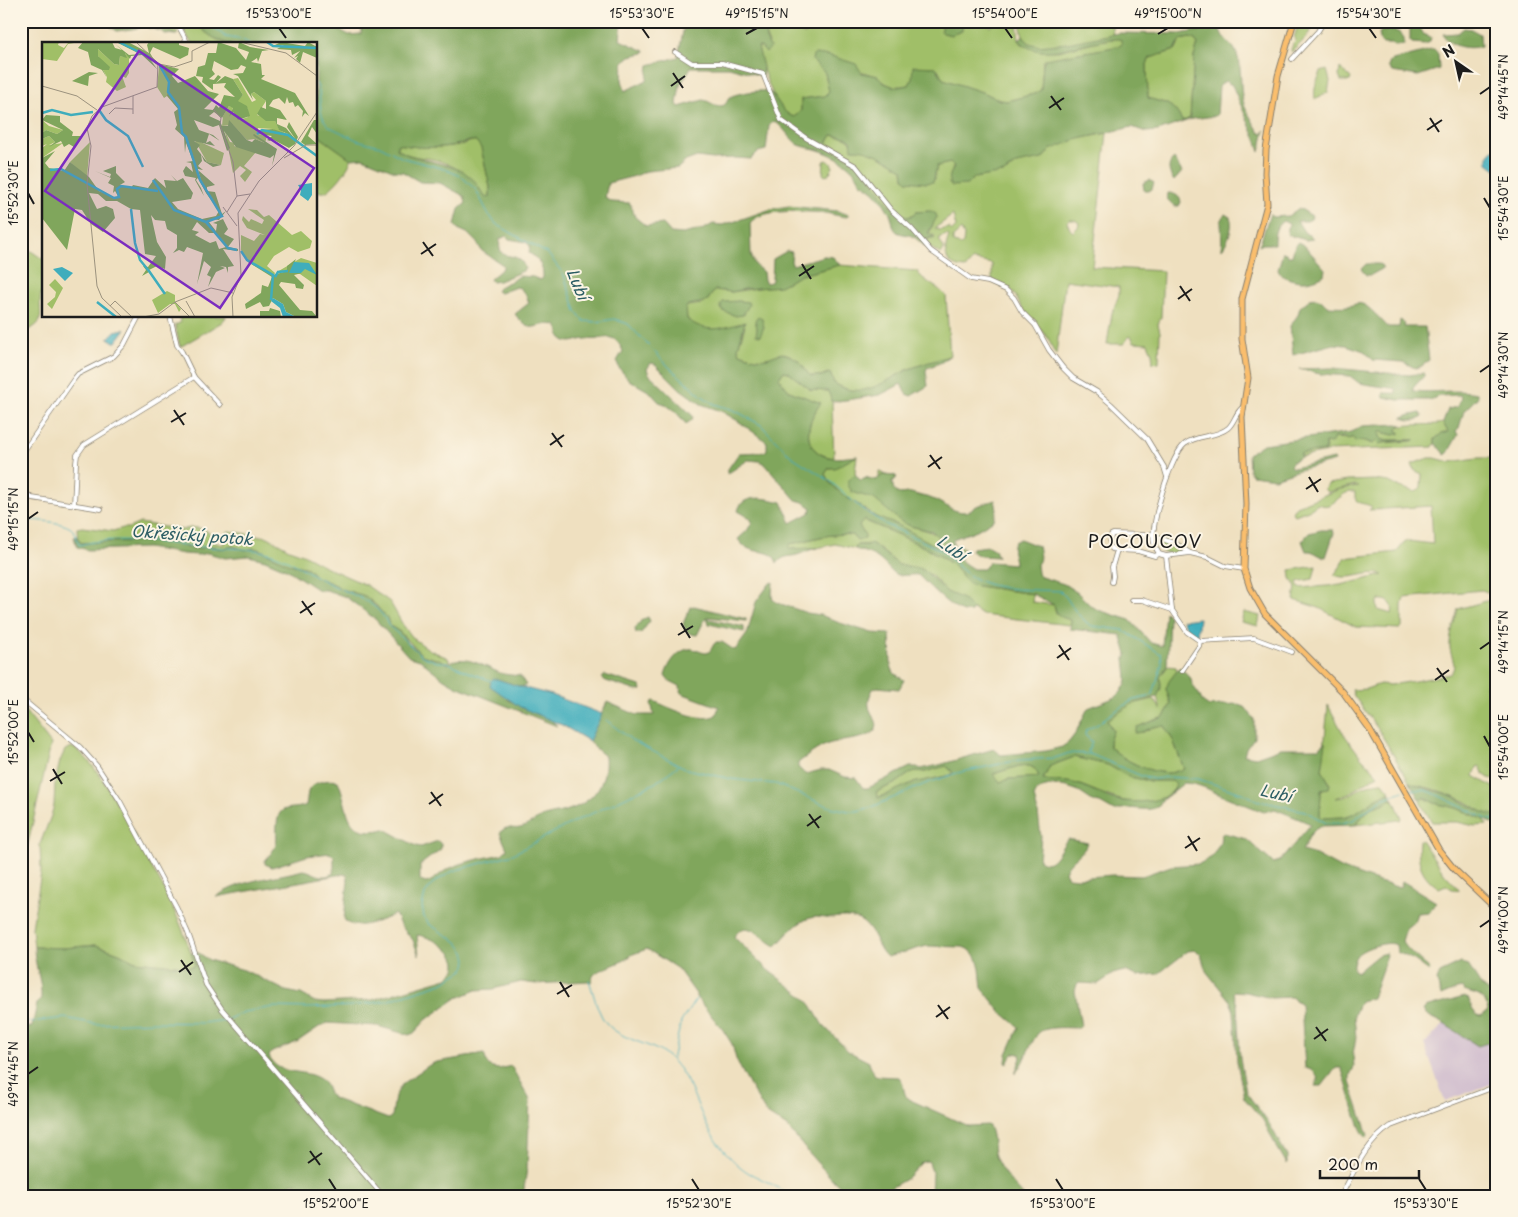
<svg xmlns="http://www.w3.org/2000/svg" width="1518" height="1217" viewBox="0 0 1518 1217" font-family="'Playpen Sans',sans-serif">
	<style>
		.industrial { fill: #d0bdce }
		.green { fill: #a0bf67; stroke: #5e6e42; fill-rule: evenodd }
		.forest { fill: #80a65c; stroke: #4e613c; fill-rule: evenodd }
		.water { fill: #3fadbc; stroke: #2e646c }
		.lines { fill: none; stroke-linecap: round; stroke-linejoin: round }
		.stream { stroke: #3fadbc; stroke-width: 1 }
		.minor-casing { stroke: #867e6e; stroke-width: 5.5 }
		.major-casing { stroke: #867e6e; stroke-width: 7 }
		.minor { stroke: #fff; stroke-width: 4 }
		.major { stroke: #fabe6d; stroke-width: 5 }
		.ticks { fill: none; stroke: #1c1c1c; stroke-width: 2 }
		.labels { text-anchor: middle; stroke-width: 4; stroke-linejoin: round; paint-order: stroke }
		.water-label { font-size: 16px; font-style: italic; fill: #2c5d64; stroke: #fcf5e5 }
		.quarter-label { font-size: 18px; letter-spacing: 1px; fill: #1c1c1c; stroke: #fcf5e5 }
		.inset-river { fill: none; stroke: #3fadbc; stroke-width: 2.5 }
		.inset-road { fill: none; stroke: #9b927e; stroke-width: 1 }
		.view { fill: #7b2cbf; fill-opacity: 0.15; stroke: #7b2cbf; stroke-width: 2.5 }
		.inset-edge { fill: none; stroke: #1c1c1c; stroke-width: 2.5 }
		.neatline { fill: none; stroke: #1c1c1c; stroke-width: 2 }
		.ticks-label { font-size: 12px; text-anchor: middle; fill: #1c1c1c }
	</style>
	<rect width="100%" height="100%" fill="#fcf5e5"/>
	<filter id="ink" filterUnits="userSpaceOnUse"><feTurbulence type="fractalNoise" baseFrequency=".02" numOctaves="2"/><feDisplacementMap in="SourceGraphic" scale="10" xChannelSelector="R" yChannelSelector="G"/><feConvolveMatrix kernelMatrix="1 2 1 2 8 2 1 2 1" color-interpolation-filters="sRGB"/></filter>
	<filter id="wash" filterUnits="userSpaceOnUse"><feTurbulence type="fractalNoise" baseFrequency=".0096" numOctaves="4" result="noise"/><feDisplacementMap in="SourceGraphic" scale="20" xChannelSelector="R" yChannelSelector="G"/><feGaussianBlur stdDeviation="1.12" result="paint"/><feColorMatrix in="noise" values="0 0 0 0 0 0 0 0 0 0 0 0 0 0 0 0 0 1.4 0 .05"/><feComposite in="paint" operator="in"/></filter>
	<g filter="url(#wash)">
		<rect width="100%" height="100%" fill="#efe0c0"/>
		<!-- industrial -->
		<polygon class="industrial" points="1444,1024 1478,1046 1497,1040 1497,1082 1445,1101 1424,1044"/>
		<!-- green -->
		<g class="green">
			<path d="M114,21H171L178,34L176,35C167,29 155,23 143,22C130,21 125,32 114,21Z"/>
			<path d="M181,21H193C205,32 214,41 231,44H192L181,26Z"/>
			<path d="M757,21H801L802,34L805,35V21H948L941,26L962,23V21L972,23V21H978L980,23L981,21H988L990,27L992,26L993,21H1017L1019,40L1022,44L1039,50L1058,51L1098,41L1119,38L1121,40L1122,44L1120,46C1094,52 1068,53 1043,61L1041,90L1034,94L1007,101L999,100L985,93L943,79L938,69L912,79L909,85C894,87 888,88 878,76L812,60L825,73L829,91L826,96L801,99V111L794,117C775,112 761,67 758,49L759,47L763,48L769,44L763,30L758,27Z"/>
			<path d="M1020,21H1038L1040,23L1042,21H1111L1113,34C1095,37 1043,53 1028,43C1022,38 1021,28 1020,21Z"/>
			<polygon points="1299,21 1318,21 1303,41 1292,52 1291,50 1293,44 1296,41 1294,38"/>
			<path d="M1190,38L1195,40L1198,44L1194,57L1190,118L1184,121H1182C1172,102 1166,104 1148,98L1147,64L1150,58L1173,51L1177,48L1180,40Z"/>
			<polygon points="1340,68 1351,78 1350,81 1341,81 1339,76"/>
			<path d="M1327,70L1330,81L1328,92L1315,99C1313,89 1317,81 1321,72Z"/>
			<path d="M1107,133L1092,267L1163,271L1161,317L1158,324L1160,332L1159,362L1153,363L1152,353L1148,343L1134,342L1131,336L1128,337L1124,344H1107L1112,313L1119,295V287L1065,280L1056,355C1051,348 1051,343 1048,338C1040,327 1029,319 1022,308C1018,303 1017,296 1012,291C1007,286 998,285 992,280V264L973,260L966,268C944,267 943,253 949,236L947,235L940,237L939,240L944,248L942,253L940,254L931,248L927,243L928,238L934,239L935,236L929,234L933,224L928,211L916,212L909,217C888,214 878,184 863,169C853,159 842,154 829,149L827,143L832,135C845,137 850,136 854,149C867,146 891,162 903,169L904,178L934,180L937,166L950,163L954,165L952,169L968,184L974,178L1006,172L1016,164L1023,162L1042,159C1045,157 1046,153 1049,150C1060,140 1092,137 1107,133ZM953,215L956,227L952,231L949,228L939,230L935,228ZM1070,220H1075L1079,223L1078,227L1073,232L1070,229L1067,222ZM961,230L964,236L963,243L961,245L953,243V237Z"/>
			<path d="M316,134L351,159C351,166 332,191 324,192C322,193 318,191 316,190Z"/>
			<path d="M476,140L481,148L490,187V198L486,199C473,176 452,162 426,158C415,157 406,155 397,149V145L399,144C417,148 442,148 460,145C466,144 470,141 476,140Z"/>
			<polygon points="827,160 831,163 833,167 829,174 825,176 823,174 824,161"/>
			<path d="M21,166C26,179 36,206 31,218L21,219Z"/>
			<path d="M21,244L44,260C44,268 46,280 44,288C43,290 41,292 41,295C37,312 50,325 21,332Z"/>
			<path d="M839,265L917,271C922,281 939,287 946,296L950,356C937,361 922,364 909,369C888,379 868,398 844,388C837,385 832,383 831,375L827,373L821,376H811C804,371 804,364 796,359C781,349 781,354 767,358C758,360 748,356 740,353L738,348L745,326C727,327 696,337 686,316L685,307C692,304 702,306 707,301C710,298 712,293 715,290L732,292L771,286L801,275ZM739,301L745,314C737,318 730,313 722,310L720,305Z"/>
			<polygon points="180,316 226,316 226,317 222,322 180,347 175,325 180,323"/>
			<path d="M784,371L788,372L811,390L829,391L832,402L834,458C799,452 806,426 820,403L789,391L779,378Z"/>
			<path d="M1443,423L1448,432L1435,439V443L1433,447L1329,451L1323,453L1301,457L1300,453L1320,452L1326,449L1325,443L1334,438L1350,439L1353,437C1359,442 1366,439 1371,444L1376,441L1383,443L1412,441L1414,440H1384L1381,439L1379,433L1381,432L1394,435C1396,433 1396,430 1398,428C1402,423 1435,426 1443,423Z"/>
			<path d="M857,456L855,472L857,480L861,482L867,477L871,481L879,482V471L892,478L894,475L897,477L889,487L903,499L904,494L932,499L910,526C926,530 943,533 949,550L947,552L943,551L896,524C878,522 871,512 857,504C844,496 832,489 825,474L829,468L835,467Z"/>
			<path d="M1429,458H1435L1450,462L1477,458H1497V571H1494L1497,572V596L1482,590L1404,598L1402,605V627L1400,629L1356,627L1319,608L1294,600L1296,587L1291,578L1290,570L1316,566L1313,579L1297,582L1299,588L1341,585L1383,575C1368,569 1351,582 1334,575L1343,563L1344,558L1397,552L1404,543L1408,541L1433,544L1431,506L1369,510L1372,507C1363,501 1354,507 1355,492C1351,492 1346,492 1343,495C1334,501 1330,509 1318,504L1311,509L1295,515L1292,512L1296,506L1340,489L1358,486L1355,485L1327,492L1324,489L1327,484L1348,481L1374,480L1389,482L1399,487L1416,492L1421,487L1422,474L1414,470L1412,464ZM1379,600C1389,599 1394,604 1392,614L1378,610L1377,604Z"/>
			<path d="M863,520C891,532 920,543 946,560C956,566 961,578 971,585L1033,594L1032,602L1054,605L1056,613L1071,620V623L1069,625L982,615L973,609L968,604L947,592L931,575L914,567L899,565L873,544L857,545L855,549L835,544L817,548L790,549L789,547L790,544C812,540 830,532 852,535L857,541L859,526Z"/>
			<path d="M140,523L183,530C193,525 213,528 213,542L223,545L226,533L229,531L268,537L289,549L303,554L330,569L366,585L390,602L403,625L414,639L430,650L448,658L450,663L422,655L400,632L390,626L377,606L365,596L341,589L336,585L316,577L308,568L289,564L263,551L254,548L246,550L232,546L220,549L215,546L199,549L189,548L160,539L134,541L80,543L78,541L77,528L82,527L113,531L123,528H129Z"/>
			<path d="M1157,539L1176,544L1185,552C1171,554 1160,557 1155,541Z"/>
			<path d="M1497,598V689L1486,686V687L1497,691V779C1487,780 1483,774 1480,766L1477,767L1474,776L1493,787H1497V815C1484,816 1476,807 1465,801C1454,796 1441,791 1429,788C1422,786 1416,786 1410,783L1378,729L1354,696L1352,690L1366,689L1380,684L1390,685L1415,681L1450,674C1458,666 1451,658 1450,648C1449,636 1455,621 1458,609Z"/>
			<polygon points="1244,612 1260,616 1258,626 1241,622"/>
			<path d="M1168,666L1176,667L1177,671L1166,689L1171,704L1164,717L1150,722L1142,733L1155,725L1164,726L1173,740L1184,769C1179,770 1173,773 1168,773C1147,772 1125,761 1110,747L1109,741L1113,731L1107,720L1132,704L1154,699L1161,710L1157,697L1161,684L1160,677Z"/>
			<path d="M1328,705L1343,733L1361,757L1378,775L1349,793L1336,798C1352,798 1362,782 1383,782L1390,791L1355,813L1344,817L1323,818L1320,815L1321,791L1322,789L1327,788L1330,783L1322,771Z"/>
			<polygon points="21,706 51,744 26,852 21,851"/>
			<path d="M72,747C97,758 132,831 146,857C155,874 166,890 173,908C182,926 189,946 195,965L194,967L135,961L119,953L96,945L64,948L34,947L32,928L41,872L40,844L51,816L54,805L55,783L60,761L65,750Z"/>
			<path d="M1074,757L1108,765L1129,777L1150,781H1172L1176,785C1174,790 1171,793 1166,796C1131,816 1099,787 1066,782C1058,780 1050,781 1043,780L1050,766Z"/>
			<polygon points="946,766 953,772 951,775 919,782 877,798 876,792 896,783 912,772 916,771 925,772"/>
			<path d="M1019,766C1031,765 1035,766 1039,777L1009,779L1000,782L993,774Z"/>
			<polygon points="1422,797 1438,804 1456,808 1484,819 1487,825 1475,826 1457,822 1432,822 1420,802"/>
			<polygon points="1390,799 1394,800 1402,818 1400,820 1355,825 1370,808 1387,802"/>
			<path d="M1419,840H1421L1445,874L1460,890L1452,889L1446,885L1439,888C1420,875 1417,862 1419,840Z"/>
		</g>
		<!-- forest -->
		<g class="forest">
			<path d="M103,21H114C125,32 130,21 143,22C155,23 167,29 176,35L164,34L161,31L145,27L117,31Z"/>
			<path d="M193,21H303L331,25L349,35L361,34L363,21H622L620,40L645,51L644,53L630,56L623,62L622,80L625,91L647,80L649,65L678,57L685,21L695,24L705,21H757L758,28L765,31L766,39L770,48L766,53L761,47H758L763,67L762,76L729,67H691L680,85L677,104L679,107L703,100C710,101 713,106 721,106C728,105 726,99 732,96C738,93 759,90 766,91C777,93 780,113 794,117L801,111V99L825,96L829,92L825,73L812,60L813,56L815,54L831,56L856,64L862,73L878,76L884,83L892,86L898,87L909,85L912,79L913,66L936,67L943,79L985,93L999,100L1007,101L1034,94L1041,90L1043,64L1045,59L1120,46L1122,44L1121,40L1119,39C1112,39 1105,39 1099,41C1075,44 1039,63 1019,40L1023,35L1029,43L1039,46L1067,43L1119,33L1180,34L1213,28L1220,30C1224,41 1233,44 1236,52C1242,66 1240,82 1242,96C1244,109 1253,121 1259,132L1263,133L1265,130L1260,152L1257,142L1232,85L1225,81L1219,86L1217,115L1215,116L1192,119L1158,131L1146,132L1132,127L1075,140L1050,150L1042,159L1016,164L1004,173L974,178L967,185L952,186L949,184L950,175L954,166L950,163L937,166L933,182L926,183L907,181L904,177L903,169C887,160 870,148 852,149L851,140L846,137L832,135L827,143L829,148C842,154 853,159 863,169C878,184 888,214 909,217L916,212L931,211L936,214L937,217L928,233L935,238H928L927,243L931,248C922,247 920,240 912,236C908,234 902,235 897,232C892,228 893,220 890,214C884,202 873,188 861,183C853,164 835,155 815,149C810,148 804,147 799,145C789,139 783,125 773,121L769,126L766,150L758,152L751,159L736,158L713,159L697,157L686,161L678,168L647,171L635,176L608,183L605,198L612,202L630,203L635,217L646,226L663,224L671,233L683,234L704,229L713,224L722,225L736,221L771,209L789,206L838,211L849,215L848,217C841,217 833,214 825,213C806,212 762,207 750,223L751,255L756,266L763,272L764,280L766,283L771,282L772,279L773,259L787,251L792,252L791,262L793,265L824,256L833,257L840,265L801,275L780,286L745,289L732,292L715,290L706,302L688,305L686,307L687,319C708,335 722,328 745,322L738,348L740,353C748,356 758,360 767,358C781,354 781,350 796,359C804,364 804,371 811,376H821L830,373L834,383C860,401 884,382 907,370C920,364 935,361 949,356L942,362L927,368L926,371L928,386L911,396L906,394L901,384L880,395L832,402L828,391L811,390L788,372L784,371L779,378L789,391L821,403C809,418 800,443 822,455C831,460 846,457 857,456L835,468H829L825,474L829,482L844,496L859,505L871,515L900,526L947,552L949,548L932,531L910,526L900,521L874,499L852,492L848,485V481L855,474L860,480L868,478L876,480L883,475L895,476L896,479L892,481C893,485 893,490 896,492C900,496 906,492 911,493C915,494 921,496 926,497C942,500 957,519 973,509L974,507L995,500L997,509L994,520L977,530L953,539V545L964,548V550L960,551C957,561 966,564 973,569H984L989,562L1015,564C1015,556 1010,551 1014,542L1020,539L1038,546C1039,551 1042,560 1037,564L1038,573L1041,577L1064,584L1078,593L1090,605L1098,610L1130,620L1151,643L1162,646L1165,612L1169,616L1167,666L1160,677L1161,688L1157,697L1132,704L1107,720L1113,731L1109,741L1110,747C1125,761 1147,772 1168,773C1173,773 1179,770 1184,769L1173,740L1164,726C1149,725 1147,733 1135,733L1137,727L1164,717L1171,704L1166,689L1169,681L1180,667L1190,677L1193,686L1199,694L1202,701L1209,706L1236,704L1246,708L1254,719V738L1246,749L1244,755L1256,757L1281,748H1319L1326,742L1322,770L1330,784L1329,788L1322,789L1321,791L1320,815L1323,818L1344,817L1355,813L1377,798L1389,792L1394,800L1390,799L1383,804L1370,808L1355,825L1319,826L1310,835L1302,851L1316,855L1340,868L1376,881L1397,887L1401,886L1402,881L1436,902L1429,912L1417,913L1414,922L1406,928L1402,941C1404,947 1424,964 1430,969L1429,971L1414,960L1397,952L1396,945C1389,940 1363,948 1357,955C1354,959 1352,965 1353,970L1357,972L1378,955L1386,953L1387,955L1372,998L1360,1001L1354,1015L1356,1038L1353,1054L1354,1067L1350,1075V1082L1368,1135L1367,1138C1357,1130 1348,1084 1341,1068H1336L1322,1086H1315L1318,1080C1316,1072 1313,1070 1305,1068L1301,1004L1291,997L1272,998L1245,992L1234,991L1233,993L1237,1004L1240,1058L1246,1092L1270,1125L1287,1156V1164L1274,1142L1263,1120L1244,1098L1237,1061L1234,1011L1230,1001L1206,971L1201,955L1196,950L1188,951L1158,974L1137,976L1125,971L1120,972L1113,974L1098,984L1080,983L1077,984L1075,991L1081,1026L1079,1028C1067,1028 1052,1026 1041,1031C1033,1035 1024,1064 1015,1074L1021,1058L1020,1054L1014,1053L1010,1058L1007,1064L1006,1062L1007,1054L1019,1027L1000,1011L982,988L980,969L977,958L970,950L963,947L927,946L887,957C878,950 875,934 866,925C857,916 844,916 832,918C827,919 822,917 817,917C800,917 786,936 776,946C763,940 747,916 734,937L768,970L804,997L811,1005L822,1024L848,1051L869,1062L875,1076L899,1077C905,1083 902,1092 908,1099L968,1126L988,1125C994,1133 992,1147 995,1156C1001,1172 1013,1184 1024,1196H931L932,1172L929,1162L927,1161L922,1162L906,1179L878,1195L850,1196L834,1181L812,1157L787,1127L767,1114L764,1110L746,1079L736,1059L732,1044L723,1030L696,997V994L678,969L647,949L633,954L625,960L597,972L593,976L591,982L588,981L536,984L521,982L493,989L476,990L455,999L426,1020L414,1033L409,1035L377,1026L327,1023L319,1027L297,1042L272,1052L269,1056C277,1077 304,1068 320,1079C327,1083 327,1092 332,1098L388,1119L392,1116L395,1096L403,1083L409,1079L431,1064L437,1062L484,1054L487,1063L492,1068L499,1069L511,1066L530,1100L527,1168L523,1196H319L296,1183H292L276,1196H21V1028L32,1027L37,1004L41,998C42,980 34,964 34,947L64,948L96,945L119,953L135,961L192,967L195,965L191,953H199L209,960L244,970L286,991L301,994L315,1002L324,1003L372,1000L447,978C473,960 436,937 417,935L419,956L413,940L400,925L395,914C384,920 352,933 344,919L348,880L347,875L343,874L216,897C241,879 274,878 303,870C314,871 320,881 334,873V857L330,853L307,856L272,867L265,864V861C268,856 274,851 276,845C278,836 274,815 283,810C290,807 299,809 306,805C307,801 307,796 308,792C311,781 329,779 338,781C350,808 342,839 385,829L416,846L421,847L438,841L441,844V849L420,865V880L425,883C433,882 440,873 448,869C465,861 484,858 502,854L507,849L500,833C506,824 512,830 520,828C529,826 536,819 544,816C554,813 565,812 574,808C597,798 607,780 605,756L594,747L589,741L607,702L637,715H654L651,703L654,701C668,707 702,724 716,715L719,707L681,693L680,686L668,680L665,676C668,664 679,647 693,649C698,650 705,655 709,652C712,649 713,644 716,642H722L734,650L736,649L747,634L756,602L770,583L773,582L772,596L773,600L778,603L807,613L821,615L837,622L872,633L890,634L891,666L894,673L904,680L899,689L877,687L873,689C860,712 881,717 876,729C872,740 838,740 828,744C818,748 807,756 798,763V767L805,774L821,770H829L845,777L856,778L863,788H868L910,767H917L921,769L939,765L994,749L1001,755L1046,751L1062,747L1069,742L1075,734L1088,708L1116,697L1121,692L1126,684L1127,679L1125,658L1127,654L1121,635L1070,629L1071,620C1059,617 1057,616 1054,605L1033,594L971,585C961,578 956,566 946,560C921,543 891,532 864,520L859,526L865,535V538L857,541L852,535C830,532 812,540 790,544L789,547L790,549L817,548C811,549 806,552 800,554C791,558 783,554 777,564C776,561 775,558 774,557C766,548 748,556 738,539L747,531L752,522L750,518L738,511C742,492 769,499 782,502L791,523L810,513L811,507L803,502L796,500L765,464L759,461L748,460L727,474L728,469L739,453L764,452L767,450V442L738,421L721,411L701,404L680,389L655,364L651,363L647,369L649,374L693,416L692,420L686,424L676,412L665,404L659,402L650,392L629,380L619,368L617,361L623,351C616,337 612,336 598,339C594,340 590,339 586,339C575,340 569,346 560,337L559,331L556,325C534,321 533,338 515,314L529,303L526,295L520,288L516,287L500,293L496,291C501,283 512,283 519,276L533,277L540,280L543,278C544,267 538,258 529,253L530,246L526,242L509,239L506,236L500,239C496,267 519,246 525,269L523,271L499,281L492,282L490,279L503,268V265L482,251L477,243L467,233L458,229L455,225L459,209L466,203L464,196L440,183L420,182L403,172L395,171L363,158L351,159L316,134V44H231C214,41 205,32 193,21ZM1190,38L1195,40L1198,44L1194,57L1190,118L1184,121H1182C1172,102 1166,104 1148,98L1147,64L1150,58L1175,50L1180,40ZM470,141H476L481,148L490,187V197L486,198L477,185V183L463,171L446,165L408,155L397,149V145L399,144C420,149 449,149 470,141ZM1074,757L1108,765L1129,777L1150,781H1172L1176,785C1170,804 1133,803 1117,800C1103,797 1091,788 1077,784C1066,780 1054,783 1043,779L1050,766ZM946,766L953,772L951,775L912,783L878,798L876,792L896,783L912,772L916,771L925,772ZM1019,766C1031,765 1035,766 1039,777L1009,779L1000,782L993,774ZM1184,783L1194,784L1206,788L1216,793L1264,812L1275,809L1311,824L1280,861L1273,863L1246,839L1224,833L1221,835L1220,843L1212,857L1199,864L1171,866L1142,876L1112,875L1078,878L1068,877L1065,872C1068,860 1083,855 1088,843L1068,839C1060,846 1054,871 1039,860L1041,837L1038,813L1034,797L1037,791L1042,788L1054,785L1067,787L1076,790L1094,802L1100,803L1114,811C1131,804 1148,814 1159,806L1161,801Z"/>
			<polygon points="948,21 962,21 962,31 951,35 943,33 941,31 941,26"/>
			<polygon points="1415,23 1423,34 1431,37 1430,42 1425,44 1412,43 1410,41 1410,27"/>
			<path d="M1464,28L1471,29L1480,34L1481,46C1469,50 1449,47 1443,34L1458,33Z"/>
			<path d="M1382,31C1393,30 1406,30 1404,45L1395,46L1392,44H1383L1380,40L1379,33Z"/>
			<polygon points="1431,50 1435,50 1438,54 1439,69 1418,76 1392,72 1388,67 1390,62 1393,60"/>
			<path d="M1174,159L1182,172L1174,181C1169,174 1166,165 1174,159Z"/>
			<polygon points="1150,180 1154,183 1152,189 1149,191 1144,191 1143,183"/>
			<path d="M1168,193C1174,193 1180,196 1181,202L1179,206H1174L1167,199Z"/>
			<path d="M1299,208L1312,216L1311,219L1307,221H1297L1305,233L1312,237V239L1306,240L1288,235L1287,233L1289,224L1283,221C1275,226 1274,235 1274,244H1263L1259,246L1270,214L1272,217L1288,216Z"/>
			<path d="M1225,214L1230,217C1234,226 1228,242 1222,249L1221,222Z"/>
			<path d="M1298,242L1303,244L1325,269L1324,275C1310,283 1296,283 1281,275L1278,270L1283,252L1286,253L1288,256H1292L1295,245Z"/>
			<polygon points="1366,264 1379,264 1382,266 1382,269 1371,275 1366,275 1361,269"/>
			<path d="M1316,298L1321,300L1327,306C1334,306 1341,307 1347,306C1353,306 1357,302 1362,304C1368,305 1383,322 1388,327H1399L1400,320L1405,323L1404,327H1425L1429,360L1422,366L1415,368L1403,362L1373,360L1364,351L1346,345L1334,344L1293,355L1290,326L1298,315L1300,307L1310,299Z"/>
			<polygon points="739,301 748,302 749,305 743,315 736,316 723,311 720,305 723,302"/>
			<polygon points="758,316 762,319 764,327 760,336 756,335 757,328 755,320"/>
			<path d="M1333,368L1409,375L1424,373V376L1413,388V391C1434,393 1456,389 1477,393L1478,397L1464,411L1459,428L1456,431L1458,435L1448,453L1445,455L1435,443V439L1441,434L1448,432L1443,423L1448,409L1457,407L1461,398L1460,395L1440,396L1430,400H1398L1384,397L1383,393H1396V389L1359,383L1350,376L1320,374L1299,369Z"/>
			<path d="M1420,413L1423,417C1418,421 1407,421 1402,417Z"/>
			<path d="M1398,424L1402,425L1397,429V431L1400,432V434L1394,435L1381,432L1379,433L1381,439L1384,440H1416L1385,442L1379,444L1376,441L1373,444C1365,440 1362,440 1355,442L1353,437L1348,440L1344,437L1334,438L1331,444L1325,443V451L1300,454L1301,457L1293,461L1290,466L1293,468L1334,459L1335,461L1332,462L1299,470L1275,478L1252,475L1249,471L1248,454L1263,444L1351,432L1362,426Z"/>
			<path d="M1321,530H1333L1334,533L1326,557C1318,557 1315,550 1306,551L1302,541L1309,533Z"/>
			<path d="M74,537L78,538L81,543L134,541L160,539L189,548L199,549L209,545L220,549L232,546L246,550L254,548L263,551L289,564L308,568L316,577L336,585L341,589L365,596L387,617L390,626L400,632L408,643L422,655L434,659H439L448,664C461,652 486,667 500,673C506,675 514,675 520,676L526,685L521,687L497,679L508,700L549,718L557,726L456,686L444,679L420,660L409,657L375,619L346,597L326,590H318L288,570L265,560L249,556L225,558L208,553L198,555L183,554L147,548L88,550L77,547Z"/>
			<path d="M871,543L899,565L919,568L925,571L947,592L963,599L973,609L971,612C968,612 966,613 963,612C950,608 928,585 918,575C911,574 902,577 895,574C889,571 886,564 880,560C873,554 864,552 855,549L857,545H867Z"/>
			<polygon points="988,546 995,550 998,557 980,556 971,551 972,548"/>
			<path d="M694,606L746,619V621L707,617L709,619L744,627V632L709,624L708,620L705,619L697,635C688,634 686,632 683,624L690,607Z"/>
			<path d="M648,617L650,621L641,633H636L635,629C638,624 642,619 648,617Z"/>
			<polygon points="605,675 640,686 642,690 637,691 606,681 602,678"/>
			<path d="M1409,781C1413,786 1441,792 1450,795C1463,800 1484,816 1497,815V825L1456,808L1434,803L1425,797L1419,799Z"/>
			<path d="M1461,963L1468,965L1482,987L1489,992L1492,991L1491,983L1495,984L1497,1040L1478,1046L1444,1024L1428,1016L1423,1011L1425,1008L1464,997L1469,999C1471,1007 1473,1014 1481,1016L1488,1011C1486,995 1476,995 1463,991V988L1457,989L1441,996L1437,981L1440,973Z"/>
		</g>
		<!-- water -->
		<g class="water">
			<path d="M1497,148V169H1496L1488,163C1487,155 1490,152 1497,148Z"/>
			<polygon points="124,329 125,330 116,342 114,342 108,338 115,331"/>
			<polygon points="1199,618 1197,635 1196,635 1186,628 1182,620"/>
			<polygon points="493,679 497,679 521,687 552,695 602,714 589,741 562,725 520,707 490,686 491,681"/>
		</g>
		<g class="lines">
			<!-- stream -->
			<g class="stream">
				<polyline points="204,21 226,37 243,40 250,44"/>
				<path d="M316,83L319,91L321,112L324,120L330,127L357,140L380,146L403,158L445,169L462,177L476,190L489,215L496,224L548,254L564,275L576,311L584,321L597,322L614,319L628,324L670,368L702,396L714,404L734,410L761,425L791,456L830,481L862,509L885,524L939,549C951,557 959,569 972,577C997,592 1032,589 1060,591L1066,597L1076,612L1087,623L1092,626L1123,630L1161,654L1162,664L1153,694L1148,697L1133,700L1109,715L1098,724L1086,730L1085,735L1092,742L1088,751L1090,754L1144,777L1154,779L1168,777L1198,779L1245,794L1256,800L1305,811L1326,823H1342L1353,820L1382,799L1403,791"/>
				<path d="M21,520C33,520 65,521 73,530C76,534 77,541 79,545C120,534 163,544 205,547C228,549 250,547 273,554C295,562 313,576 334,586C353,595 380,603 388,625L422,656L437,662H447L468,672L492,681"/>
				<polyline points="606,720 633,741 687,769 731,779 776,784 830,807 849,811 857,811 872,807 925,784 957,773 1019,760 1055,758 1069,753 1090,754"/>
				<polyline points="1407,790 1424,790 1431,792 1487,819 1491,820 1497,819"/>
				<path d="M589,980C593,992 596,1006 602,1017C616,1042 653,1041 672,1060C694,1083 698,1116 716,1141C725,1152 737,1166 749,1173C763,1180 776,1185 789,1196"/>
				<polyline points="21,1023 65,1018 96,1024 154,1022 202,1023 226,1020 244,1012 274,1007 308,1008 352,1006 386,1001 442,983 463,970 466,966 467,959 465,952 457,942 429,924 424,917 422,906 425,894 433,883 453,871 513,854 573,822 593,813 655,783 679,765"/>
				<polyline points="672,1060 681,1022 696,999"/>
			</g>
		</g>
	</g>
	<g filter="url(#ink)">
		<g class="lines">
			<defs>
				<g id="minor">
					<polyline points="176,21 188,44"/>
					<polyline points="675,52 692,63 722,63 763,74 781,120 806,138 856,166 891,210 911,228 931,251 971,279 988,282 1006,290 1014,298 1022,312 1035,325 1049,350 1063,368 1073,378 1097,392 1111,404 1147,439 1164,467 1167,477"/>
					<polyline points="1292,59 1318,31 1324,21"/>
					<polyline points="170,316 177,345 182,352 194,377 220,405"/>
					<path d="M1243,407C1235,413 1235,422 1228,428C1216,438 1198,434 1185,444C1171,455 1149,527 1154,544C1155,548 1158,551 1159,554L1166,556L1190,553L1207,557L1225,566L1244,569"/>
					<polyline points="21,455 74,379 78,374 114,356 124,345 139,316"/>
					<polyline points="21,478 27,494 32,498 101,509"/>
					<polyline points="74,505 76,463 77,455 84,445 194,377"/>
					<polyline points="1117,550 1112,549 1110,546 1111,535 1113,534 1145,535 1153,534 1157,537 1176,544 1190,553"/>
					<polyline points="1166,556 1172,610 1187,632 1200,641 1254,638 1292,652"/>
					<polyline points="1112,582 1113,576 1112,567 1117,550 1138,551 1155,556 1159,554"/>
					<polyline points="1131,600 1142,600 1172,610"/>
					<polyline points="1182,671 1199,646 1200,641"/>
					<polyline points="21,698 80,747 97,766 120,801 177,908 188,933 206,985 222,1009 383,1196"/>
					<path d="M1341,1196C1354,1171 1367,1141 1391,1126L1497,1086"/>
				</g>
				<polyline id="major" points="1294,21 1278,76 1266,150 1265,173 1267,204 1242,299 1242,339 1248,378 1242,417 1246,504 1244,569 1250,588 1265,614 1343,692 1369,728 1439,850 1455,870 1497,910"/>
			</defs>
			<!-- minor casing -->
			<use href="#minor" class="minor-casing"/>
			<!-- major casing -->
			<use href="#major" class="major-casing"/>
			<!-- minor -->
			<use href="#minor" class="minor"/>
			<!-- major -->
			<use href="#major" class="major"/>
		</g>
	</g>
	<!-- ticks -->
	<path class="ticks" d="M279,28L286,38M642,28L649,38M1005,28L1012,38M1369,28L1376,38M746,34L757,28M1158,34L1168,28M673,73L683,88M671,86L685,76M1480,94L1490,87M1051,96L1061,110M1049,108L1064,98M1430,118L1439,132M1427,130L1442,120M28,193L34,204M1484,198L1490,208M423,242L433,256M421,254L436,244M802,264L811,279M799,276L814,266M1180,286L1190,301M1178,299L1192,289M1480,372L1490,365M174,410L184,425M171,422L186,413M552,433L562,447M550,445L564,435M930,455L940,469M928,467L942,457M1309,477L1318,492M1306,489L1321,479M28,519L38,512M302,601L312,615M300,613L315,603M681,623L690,638M678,635L693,626M1059,645L1069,660M1480,649L1490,642M1057,658L1071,648M1437,668L1447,682M1435,680L1449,670M28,732L34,742M1484,736L1490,747M53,769L62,784M50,781L65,772M431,792L441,806M429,804L443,794M809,814L819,828M807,826L821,816M1188,836L1197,851M1185,848L1200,838M1480,927L1490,920M181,960L191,975M179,972L193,962M560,982L569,997M557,994L572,985M938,1005L948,1019M936,1017L950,1007M1316,1027L1326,1041M1314,1039L1328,1029M28,1074L38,1067M310,1151L320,1165M308,1163L322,1153M329,1179L336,1190M692,1179L699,1190M1056,1179L1063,1190M1419,1179L1426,1190"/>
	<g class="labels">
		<!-- water labels -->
		<g class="water-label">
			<text transform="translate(578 284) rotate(67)" y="6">Lubí</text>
			<text transform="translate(192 535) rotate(4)" y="6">Okřešický potok</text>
			<text transform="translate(952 548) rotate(35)" y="6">Lubí</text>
			<text transform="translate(1276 793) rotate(13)" y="6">Lubí</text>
		</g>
		<!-- quarter labels -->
		<g class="quarter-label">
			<text x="1145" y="548">POCOUCOV</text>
		</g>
	</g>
	<!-- overview -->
	<g transform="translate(42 42)">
		<rect width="275" height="275" fill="#efe0c0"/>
		<path d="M0,0H17L16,3L22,6L26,1L32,2H26L15,19L0,17ZM56,7L72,22L77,23L78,14L84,15L83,11L87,15V31L84,36L80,34L84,45L75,49L64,40L65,35L61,28H67L56,14ZM117,25L126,39L125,54L122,56L115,45ZM196,36L210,60L214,58L209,52L212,50L224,59L215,73L233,79L237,87L253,98L251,103L231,87L216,86L215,92L225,94L223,101L213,97L205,98L191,83L180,84L181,74L187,64L191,65L190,70L197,78L206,75V67L195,59L201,53L191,37ZM0,78L7,84L21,88L15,92L4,88L0,91ZM183,89L188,100L194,101L192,104L214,110L202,124L210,130L203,140L198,134L204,128L198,124L191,131ZM7,94L13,100L7,103L21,101L0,116V106L5,102L0,104V97ZM152,97L182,111L179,123L165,120ZM48,100L45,135L28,120ZM206,167L215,168L222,175L227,173L250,193L259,189L270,199L268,206L256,210L247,205L232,214L225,224L233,231L232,233L207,219L199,208V193L212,199L218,192L223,193L205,186L200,178L201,174L207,180L209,177L220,182L222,178ZM259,216L275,221V244L258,232L247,231L246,228L235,230ZM13,237L21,246L10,267L5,262L13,255L14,250L7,243ZM125,249L133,253V260L139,267L137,270L133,262H128L116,271L110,258Z" fill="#a0bf67"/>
		<path d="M41,0H70L73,6L80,8L73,2L87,13L98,12L74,0H86L107,11L105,3L107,0H137V3L147,6L146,13L138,17L111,5L108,11L115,23L108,17L115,27L100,13L89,14L88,17L83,11L85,16L78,14L77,23L72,22L56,7V14L68,25L67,28H61L65,36L60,28L49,23L46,10L36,6ZM176,0L194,6L204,18L207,10L196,6L197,0L208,5L227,8L220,9L216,20L215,16L209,20L219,22L220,33H223L219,37L253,51L267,74L263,71L260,75L261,69L256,63L253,65L251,60L247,61L245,55L243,62L237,56L231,58L227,64L238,68L245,78L235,76V82L244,86L254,98L245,85L247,80L256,95L253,102L247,106L230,97L228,99L225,98L230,94L215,92L217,88L231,87L248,93L237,88L233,79H224L215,72L219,65L224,67V59L212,50L209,52L211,58L196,34L191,32L201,31L204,25L199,23L196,27L189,28L172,19L170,28L173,32L167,37L172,38L176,33L179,35L174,41L183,34L191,37L201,53L196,59L205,64L208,74L196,78L191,70L187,75L191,66L187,64L180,76L172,70L167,74L178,79L180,84H186L187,78L205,98L210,100L213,97L223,101L213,95L211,93L212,92L235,107L230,124L232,113L228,116L194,105L182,89L188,106L185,109L177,83L171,85L152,78L157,88L171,93L178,99L167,92L164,101L168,99L173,104L152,99L158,103L155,107L165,120L179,123L171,125L162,119L159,112L160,119L156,124L161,128L156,127L155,128L159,138L156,128L173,143L165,145V149L173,150L180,172L184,169L177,178L169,177L167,180L174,189L175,182L171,181L181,177L186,187L182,192L192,197L186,205L196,207V209L181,207L192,224L186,225V231L184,225L178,224L183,226L174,230L166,245L169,235L165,233L169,225L162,219L155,242L161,211L145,205L142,210L137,208L131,211L135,206V193L125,187L123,179L113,178L109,173L115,200L124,215L123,227L115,224L107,228L115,240L107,230L100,234L104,228L101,224L106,225L114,214L103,212L98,168L89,167L75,159H64L56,152L47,151L55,167L64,164L71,167L73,176L61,190L49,182L40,168L33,167L25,208L0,176V116L13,109L3,121L7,126L22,129L28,120L47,135L57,149L73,156L76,154L73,149L71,151L72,144L66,141L69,136L53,129L68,135L69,132L61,129L74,124V131L83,140L78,143L89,146L91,143L106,146L113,136L124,146L122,138L134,139L129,133L135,139L141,136L151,151L149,157L130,160L136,167L160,177L174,174L177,169L164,151L156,136L154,138L159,146L162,154L153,138L154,136L143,134L141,129L144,124L151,130L149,121L144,120L151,119L144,101L143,111L142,95L133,87L135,83L132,70L136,67L125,54L126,39L117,25V22L137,27L130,34L136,41L153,34L166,49L177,52L162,67L171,68L174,63L177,66L182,53L193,55L182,45L184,41L171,42V48L160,40L161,35L154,34L156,25L163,23L166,11H174ZM155,180L167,191H174L184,205L177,207L174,199L168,201L153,193L157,190L150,188ZM239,0L263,4L266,0L275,5V16L261,10L258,21L254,17L256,14L252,16L258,9L250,13L249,8L235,7L242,3L231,4ZM47,30L56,31L47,34L46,44L30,39ZM4,73L18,74V80L31,90L30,94H41L32,105L27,102L22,105L19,99L7,105L13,100L7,94L0,97V91L4,88L15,92L21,88L0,78ZM272,78H275V92L270,85L266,94L275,102L263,103L259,100ZM200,209L206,218L231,233L245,229V224L254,217L248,231H260L252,233L262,243L261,247L254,246L253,242L239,240L237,243L258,268L270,269L275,275H254L244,270L241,262L231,256L227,264L221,265L218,260L204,267L203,262L219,251L220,243L226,245L230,235L206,220ZM228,266L238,269L239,275H218V269H227Z" fill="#80a65c" fill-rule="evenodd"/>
		<path d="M270,141V153L266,159L258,153L259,148L256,143ZM252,220L267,221L275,233L263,227L259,231H247ZM20,225L31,231L23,239L11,227ZM231,256L241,262L244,270L254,275H241L238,266L229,259Z" fill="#3fadbc"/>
		<path class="inset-river" d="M77,0L107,15M225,0L231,4L275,6M118,24L127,40L126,50L137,65L140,91L144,95L158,138L180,174L164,180L186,206L195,208M57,68L64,78L86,94L101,125M0,71L10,68L29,73L51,70M215,92L220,88L246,93L275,114M8,128L19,127L72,156L77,155L75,147L79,144L116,149M111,138L132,168L164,180M89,167L93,201L98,218L107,229M199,209L205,218L231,233L229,258M107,229L123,252M233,235L236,230L246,229M55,260L74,275"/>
		<path class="inset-road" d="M198,0L244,11L275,34M117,22L132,25L150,19V9L168,0M0,44L35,54L55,68M171,67L179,76L178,83L191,120L195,154M67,72L73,66L91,67M91,72V54M242,116L264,103H275M181,165L195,184M185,170L195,154L208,152M144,259L153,275M133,260L169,246L191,251M133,260L148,275M68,264L73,259L90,275M80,275L60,256L55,244L45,142L49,104L45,86L50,74L60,65L115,45L116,21L94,0M101,275L117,272L133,260M191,275L190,255L199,233L196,171L217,139L252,104L275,70"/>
		<path class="view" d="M97,9L272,126L178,266L3,149Z"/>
		<rect width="275" height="275" class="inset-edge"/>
	</g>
	<!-- margin -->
	<rect width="1518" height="1217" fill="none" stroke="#fcf5e5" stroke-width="55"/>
	<!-- north arrow -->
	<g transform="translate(1456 62) rotate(326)" stroke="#fcf5e5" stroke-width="4" paint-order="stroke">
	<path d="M0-4L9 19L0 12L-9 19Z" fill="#1c1c1c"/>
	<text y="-8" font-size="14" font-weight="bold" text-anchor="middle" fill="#1c1c1c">N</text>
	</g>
	<!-- scale -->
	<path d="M1320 1170v8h99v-8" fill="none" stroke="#1c1c1c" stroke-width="2.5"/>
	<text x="1328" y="1170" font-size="15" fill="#1c1c1c" stroke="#fcf5e5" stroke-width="4" paint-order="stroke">200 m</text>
	<rect x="28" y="28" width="1462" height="1162" class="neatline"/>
	<g class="ticks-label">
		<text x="279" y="18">15°53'00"E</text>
		<text x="642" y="18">15°53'30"E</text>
		<text x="757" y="18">49°15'15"N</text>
		<text x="1005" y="18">15°54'00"E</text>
		<text x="1168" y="18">49°15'00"N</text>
		<text x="1369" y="18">15°54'30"E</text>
		<text transform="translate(1504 87) rotate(-90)" y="4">49°14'45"N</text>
		<text transform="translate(14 193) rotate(-90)" y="4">15°52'30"E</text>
		<text transform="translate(1504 208) rotate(-90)" y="4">15°54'30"E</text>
		<text transform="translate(1504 365) rotate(-90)" y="4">49°14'30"N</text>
		<text transform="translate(14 519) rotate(-90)" y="4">49°15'15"N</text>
		<text transform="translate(1504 642) rotate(-90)" y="4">49°14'15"N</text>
		<text transform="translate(14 732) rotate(-90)" y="4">15°52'00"E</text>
		<text transform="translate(1504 747) rotate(-90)" y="4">15°54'00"E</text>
		<text transform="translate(1504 920) rotate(-90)" y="4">49°14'00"N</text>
		<text transform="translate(14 1074) rotate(-90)" y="4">49°14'45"N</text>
		<text x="336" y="1208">15°52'00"E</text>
		<text x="699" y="1208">15°52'30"E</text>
		<text x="1063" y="1208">15°53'00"E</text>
		<text x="1426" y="1208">15°53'30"E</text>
	</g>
</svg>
